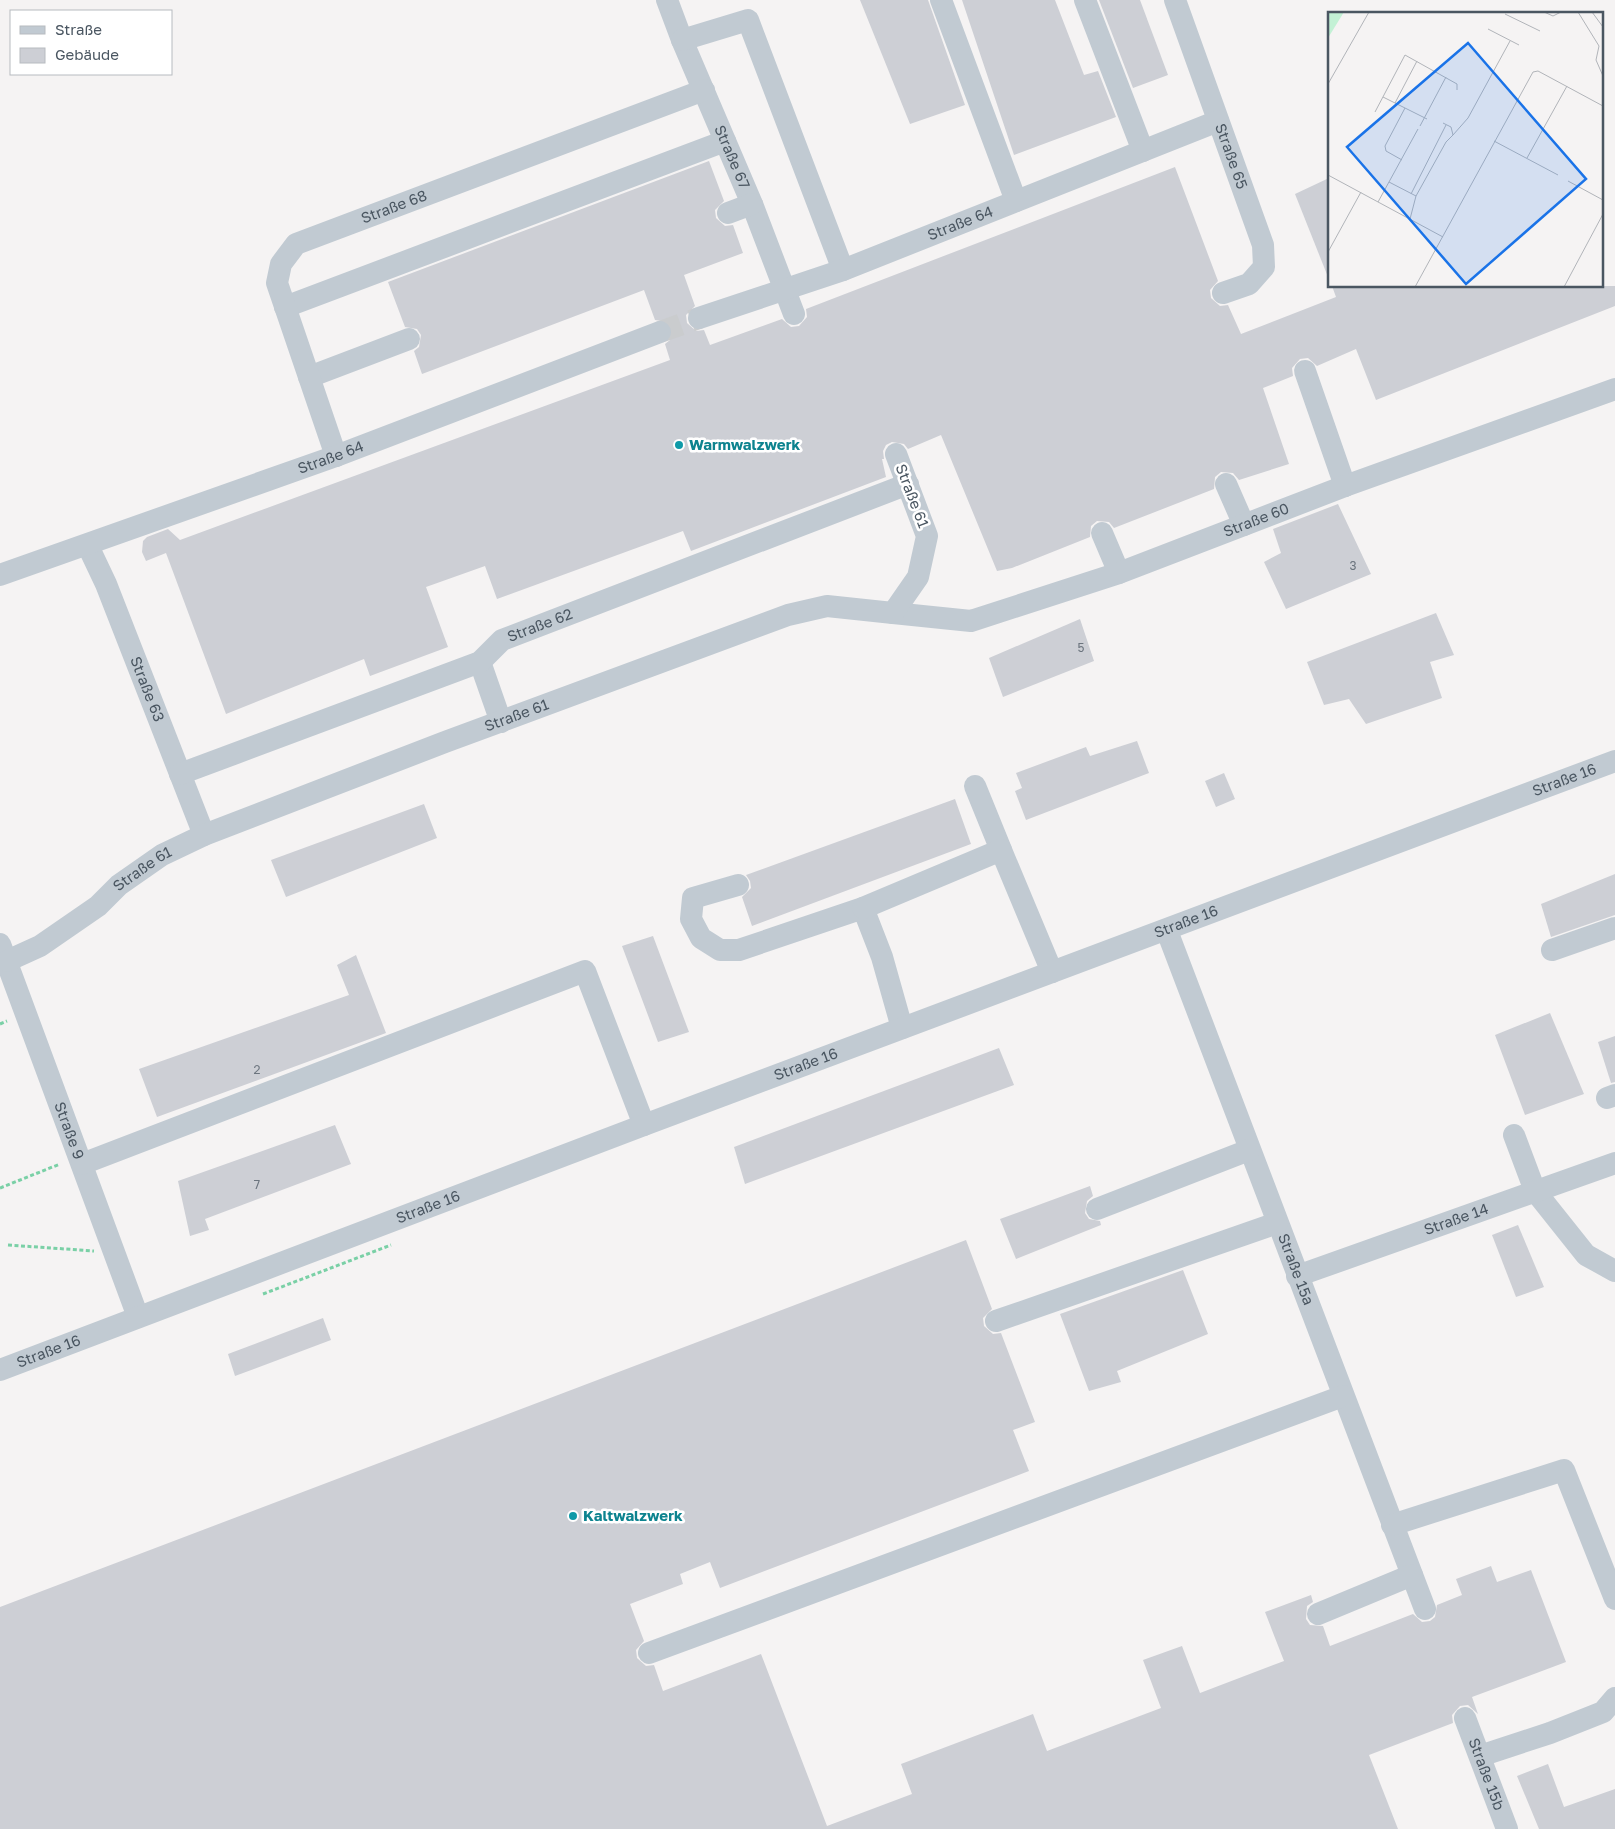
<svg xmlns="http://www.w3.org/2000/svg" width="1615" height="1829" viewBox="0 0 1615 1829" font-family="'Golos Text',sans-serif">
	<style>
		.building { fill: #cdcfd5 }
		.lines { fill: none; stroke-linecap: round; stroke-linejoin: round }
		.minor-tunnel { stroke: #caccce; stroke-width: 22; stroke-dasharray: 22 11; stroke-linecap: butt }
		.path { stroke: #7ad0a6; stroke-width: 3; stroke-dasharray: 4 2.5; stroke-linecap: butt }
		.minor { stroke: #c1cad2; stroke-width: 22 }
		.culture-dot { fill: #0f9aa8; stroke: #fff; stroke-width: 2 }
		.labels { text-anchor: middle; stroke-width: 5; stroke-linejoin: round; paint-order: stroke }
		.number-label { font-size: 12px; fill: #6b747e }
		.street-label { font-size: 15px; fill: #4a5661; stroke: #fff }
		.culture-label { font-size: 15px; font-weight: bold; fill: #0d838f; stroke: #fff; text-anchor: start }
		.inset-road { fill: none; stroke: #b1b4b9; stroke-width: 1 }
		.view { fill: #1a73e8; fill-opacity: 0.15; stroke: #1a73e8; stroke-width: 2.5 }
		.inset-edge { fill: none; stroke: #4a5661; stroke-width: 2.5 }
	</style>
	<rect width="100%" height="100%" fill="#f5f3f3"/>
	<!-- building -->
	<g class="building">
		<polygon points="860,0 928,0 965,105 910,124"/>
		<polygon points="962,0 1055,0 1084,75 1098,71 1116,117 1014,155"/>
		<polygon points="1099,0 1140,0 1168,75 1133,88"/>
		<polygon points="709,161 724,201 715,210 716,218 725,226 733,225 743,253 684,275 695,306 686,315 687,323 696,331 704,330 710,345 782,319 791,327 799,326 807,317 806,309 1175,167 1218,281 1210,290 1211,298 1220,306 1228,305 1241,334 1336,297 1332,286 1615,286 1615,306 1376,400 1356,349 1317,366 1308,358 1300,359 1292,368 1293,376 1263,388 1289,464 1239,480 1233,473 1221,472 1215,477 1214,489 1114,528 1109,522 1097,521 1091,526 1090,537 1012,568 997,571 941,435 908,449 904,444 892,442 886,445 883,451 884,459 882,459 886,477 691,551 683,531 497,599 485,566 426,587 448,647 370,676 364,659 226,714 166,553 146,561 142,552 143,541 147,537 168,529 180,540 670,360 665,344 670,340 672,328 668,322 655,320 644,290 422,374 414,351 419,347 421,335 417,329 405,327 388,282"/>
		<polygon points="1329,178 1329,277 1328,277 1295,194"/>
		<polygon points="1338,504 1371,574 1286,609 1264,562 1281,553 1273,529"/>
		<polygon points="1436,613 1454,655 1430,662 1442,698 1366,724 1349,699 1324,705 1307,662"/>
		<polygon points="1080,619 1094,661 1003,697 989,658"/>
		<polygon points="1137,741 1149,773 1026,820 1015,791 1022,788 1016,773 1086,747 1090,756"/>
		<polygon points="1224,773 1235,799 1216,807 1205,781"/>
		<polygon points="955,799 971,844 752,926 742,897 751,888 750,881 746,875"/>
		<polygon points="424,804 437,838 286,897 271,860"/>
		<polygon points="1615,874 1615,915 1551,937 1541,904"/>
		<polygon points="653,936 689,1032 658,1042 622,946"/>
		<polygon points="356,955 386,1033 157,1117 139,1069 349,995 337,965"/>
		<polygon points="1550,1013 1584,1094 1525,1115 1495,1035"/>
		<polygon points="1615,1036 1615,1082 1611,1083 1598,1042"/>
		<polygon points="999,1048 1014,1085 745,1184 734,1147"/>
		<polygon points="335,1125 351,1164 205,1219 209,1230 190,1236 178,1181"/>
		<polygon points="1090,1186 1093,1196 1087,1201 1085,1213 1089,1219 1100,1221 1101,1225 1016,1259 1000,1219"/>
		<polygon points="1518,1225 1544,1287 1516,1297 1492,1235"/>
		<polygon points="966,1240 992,1309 983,1318 984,1326 993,1334 1001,1333 1035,1422 1013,1430 1029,1471 720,1588 710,1562 680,1574 683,1584 630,1604 644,1641 636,1650 637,1658 646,1666 654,1665 663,1691 761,1654 827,1826 912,1794 901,1764 1033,1714 1047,1751 1161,1708 1143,1660 1182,1646 1200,1693 1284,1661 1265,1612 1311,1595 1313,1602 1307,1606 1306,1619 1310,1625 1323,1626 1330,1646 1413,1614 1422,1622 1430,1621 1435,1617 1437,1605 1462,1595 1456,1579 1491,1566 1497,1582 1531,1570 1566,1662 1472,1697 1478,1714 1468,1705 1460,1706 1452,1715 1453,1723 1369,1755 1398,1829 0,1829 0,1607"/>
		<polygon points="1183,1270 1208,1334 1117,1371 1121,1382 1089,1391 1060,1314"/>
		<polygon points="323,1318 331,1340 235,1376 228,1354"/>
		<polygon points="1548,1764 1564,1807 1615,1789 1615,1829 1539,1829 1517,1776"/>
	</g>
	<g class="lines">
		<!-- minor-tunnel -->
		<polyline class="minor-tunnel" points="660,332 699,318"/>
		<!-- path -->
		<g class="path">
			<polyline points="0,1024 7,1021"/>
			<polyline points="0,1188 60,1164"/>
			<polyline points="8,1245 94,1251"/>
			<polyline points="263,1294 391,1245"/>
		</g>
		<!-- minor -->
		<g class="minor">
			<path id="s1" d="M667,0L682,40L752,204L794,314"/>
			<polyline points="941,0 1016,201"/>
			<polyline points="1085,0 1143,151"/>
			<path id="s2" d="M1175,0L1263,245L1264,267L1249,284L1223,293"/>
			<polyline points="682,40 748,20 843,270"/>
			<polyline points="728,213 752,204"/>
			<polyline points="285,307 725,141"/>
			<path id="s3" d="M699,318L843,270L1218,121"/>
			<polyline points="1305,371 1345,486"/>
			<polyline points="309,377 409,339"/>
			<path id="s4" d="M336,456L277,283L281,264L296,244L704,90"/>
			<polyline points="1226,484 1244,525"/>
			<polyline points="1102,533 1119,573"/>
			<path id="s5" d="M88,546L106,584L204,835"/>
			<path id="s6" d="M0,575L336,456L660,332"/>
			<path id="s7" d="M893,613L971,621L1119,573L1345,486L1615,389"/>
			<polyline points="480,662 501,722"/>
			<path id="s8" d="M180,774L480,662L502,640L908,484"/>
			<polyline points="975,786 1001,850"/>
			<polyline points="738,885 693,898 691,919 701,938 720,950 739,950 863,908 882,957 902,1028"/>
			<polyline points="863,908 1001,850 1052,972"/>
			<path id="s9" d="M1167,931L1425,1609"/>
			<path id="s10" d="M0,944L138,1317"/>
			<polyline points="1552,950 1615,928"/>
			<path id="s11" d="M7,961L40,946L98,906L119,885L162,855L204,835L445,742L788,615L827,606L893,613L918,577L927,536L896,454"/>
			<polyline points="1607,1098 1615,1095"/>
			<polyline points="1514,1135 1535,1191 1586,1255 1615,1271"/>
			<polyline points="82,1164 585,971 644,1125"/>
			<polyline points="1097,1209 1249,1150"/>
			<path id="s12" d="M1297,1276L1615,1163"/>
			<polyline points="996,1321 1277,1223"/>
			<path id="s13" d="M0,1370L644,1125L1615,761"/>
			<polyline points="1392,1525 1564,1470 1615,1599"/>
			<polyline points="1318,1614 1412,1575"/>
			<polyline points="649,1653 1343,1396"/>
			<path id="s14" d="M1465,1718L1507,1829"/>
			<polyline points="1480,1756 1550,1733 1603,1712 1615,1698"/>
		</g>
	</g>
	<!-- markers -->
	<g class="culture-dot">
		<circle cx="679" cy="445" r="5"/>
		<circle cx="573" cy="1516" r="5"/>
	</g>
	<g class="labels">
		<!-- number labels -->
		<g class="number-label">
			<text x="1353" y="570">3</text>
			<text x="1081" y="652">5</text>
			<text x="257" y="1074">2</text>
			<text x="257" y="1189">7</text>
		</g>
		<!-- street labels -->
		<g class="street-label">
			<text dy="5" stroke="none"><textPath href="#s1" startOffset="170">Straße 67</textPath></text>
			<text dy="5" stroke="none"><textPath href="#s2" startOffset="166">Straße 65</textPath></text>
			<text dy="5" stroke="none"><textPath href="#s4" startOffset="332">Straße 68</textPath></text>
			<text dy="5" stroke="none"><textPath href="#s3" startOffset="278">Straße 64</textPath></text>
			<text dy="5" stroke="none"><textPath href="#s6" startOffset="351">Straße 64</textPath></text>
			<text transform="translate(912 496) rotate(69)" y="5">Straße 61</text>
			<text dy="5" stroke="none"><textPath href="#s7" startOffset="381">Straße 60</textPath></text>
			<text dy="5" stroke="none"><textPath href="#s8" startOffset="392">Straße 62</textPath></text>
			<text dy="5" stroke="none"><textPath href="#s5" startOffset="155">Straße 63</textPath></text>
			<text dy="5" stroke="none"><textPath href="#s11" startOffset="570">Straße 61</textPath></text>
			<text dy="5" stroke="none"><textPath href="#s13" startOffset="1672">Straße 16</textPath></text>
			<text dy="5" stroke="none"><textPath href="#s11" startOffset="165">Straße 61</textPath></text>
			<text dy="5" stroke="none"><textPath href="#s13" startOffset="1268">Straße 16</textPath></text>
			<text dy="5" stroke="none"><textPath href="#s13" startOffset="862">Straße 16</textPath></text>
			<text dy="5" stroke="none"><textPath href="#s10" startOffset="199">Straße 9</textPath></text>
			<text dy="5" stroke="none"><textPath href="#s13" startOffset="458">Straße 16</textPath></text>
			<text dy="5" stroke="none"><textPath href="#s12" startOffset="169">Straße 14</textPath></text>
			<text dy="5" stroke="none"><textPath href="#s9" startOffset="362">Straße 15a</textPath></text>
			<text dy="5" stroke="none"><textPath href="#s13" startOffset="52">Straße 16</textPath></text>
			<text dy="5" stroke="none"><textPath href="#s14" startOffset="60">Straße 15b</textPath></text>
		</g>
		<!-- culture labels -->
		<g class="culture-label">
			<text x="689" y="450">Warmwalzwerk</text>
			<text x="583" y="1521">Kaltwalzwerk</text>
		</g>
	</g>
	<!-- overview -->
	<g transform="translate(1328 12)">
		<rect width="275" height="275" fill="#f5f3f3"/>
		<path d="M0,0H16L0,26Z" fill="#c3f1d5"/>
		<path class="inset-road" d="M216,0L225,4L233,0M250,0L271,34L268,48L275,64M264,0L275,15M177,2L212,19M160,17L191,33M0,72L41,0M55,85L99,107M67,91L89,49M47,100L77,43L129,72V78M92,114L118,65M125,123L140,106L182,29M166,129L230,163M199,146L239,74M74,148L58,139L57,134L77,96M0,163L115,225M240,169L275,188M61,170L88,184M83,182L118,113M50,190L90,117M82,207L88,184L118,130L125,123L123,115L115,111M0,240L33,180M87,275L205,60L210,59L275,94M236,275L275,202"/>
		<path class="view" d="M140,31L258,167L138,272L19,135Z"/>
		<rect width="275" height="275" class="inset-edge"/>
	</g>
	<!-- legend -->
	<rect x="10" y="10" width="162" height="65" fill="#ffffff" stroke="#b7bbc0"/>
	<rect x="20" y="26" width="25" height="8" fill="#c1cad2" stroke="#b7bbc0"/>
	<text x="55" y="35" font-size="15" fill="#4a5661">Straße</text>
	<rect x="20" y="48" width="25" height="15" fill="#cdcfd5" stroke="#b7bbc0"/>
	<text x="55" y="60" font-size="15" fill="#4a5661">Gebäude</text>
</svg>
